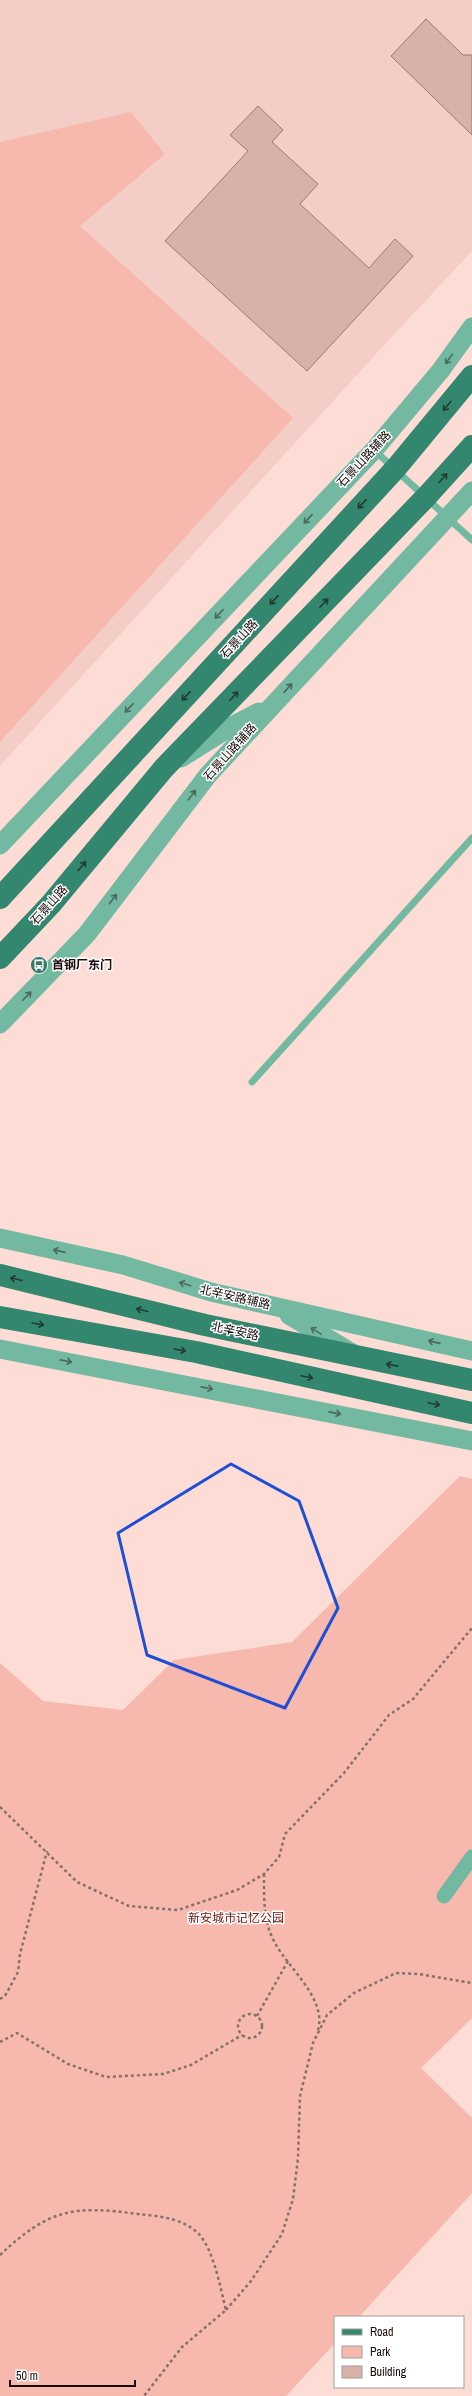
<svg xmlns="http://www.w3.org/2000/svg" width="472" height="2396" viewBox="0 0 472 2396" font-family="'Archivo Narrow','Noto Sans SC',sans-serif">
	<style>
		.built { fill: #f4cec6 }
		.green { fill: #f7b9ad }
		.building { fill: #d8b1a9; stroke: #9d7972 }
		.lines { fill: none; stroke-linecap: round; stroke-linejoin: round }
		.path { stroke: #86706b; stroke-width: 2.5; stroke-dasharray: 3 3; stroke-linecap: butt }
		.service { stroke: #73b9a2; stroke-width: 7 }
		.minor { stroke: #73b9a2; stroke-width: 15 }
		.tertiary { stroke: #73b9a2; stroke-width: 19 }
		.primary { stroke: #33876f; stroke-width: 22 }
		.oneway { stroke: #4a6a5d }
		.oneway2 { stroke: #223c31 }
		.marked { fill: none; stroke: #1d4ed8; stroke-width: 3; stroke-linejoin: round }
		.labels { text-anchor: middle; stroke-width: 3; stroke-linejoin: round; paint-order: stroke }
		.street-label { font-size: 12px; fill: #170a08; stroke: #fff }
		.poi-label { font-size: 12px; font-weight: bold; fill: #170a08; stroke: #fff; text-anchor: start }
		.park-label { font-size: 12px; fill: #66150a; stroke: #fff }
	</style>
	<rect width="100%" height="100%" fill="#fcdcd5"/>
	<!-- built -->
	<polygon class="built" points="0,0 472,0 472,251 386,343 0,766"/>
	<!-- green -->
	<g class="green">
		<polygon points="131,112 165,154 80,226 293,418 0,742 0,142"/>
		<polygon points="460,1476 472,1479 472,2018 421,2068 472,2118 472,2193 359,2317 335,2317 335,2343 286,2396 0,2396 0,1663 43,1701 123,1710 174,1660 292,1642"/>
	</g>
	<!-- building -->
	<g class="building">
		<polygon points="426,19 463,55 472,55 472,135 391,56"/>
		<polygon points="258,106 283,130 272,142 318,184 300,204 369,268 395,239 413,256 307,371 165,241 248,151 230,135"/>
	</g>
	<g class="lines">
		<!-- path -->
		<g class="path">
			<polyline points="0,1807 77,1882 129,1906 178,1910 237,1890 264,1874 279,1857 285,1834 344,1773 389,1715 413,1699 472,1628"/>
			<path d="M264,1874C264,1897 263,1922 275,1943C289,1969 327,1999 318,2030"/>
			<polyline points="0,1999 5,1996 18,1972 20,1954 47,1851"/>
			<circle cx="250" cy="2026" r="12"/>
			<polyline points="257,2016 288,1961"/>
			<polyline points="0,2042 17,2033 68,2064 106,2077 163,2074 191,2065 242,2035"/>
			<path d="M0,2255C49,2209 73,2205 138,2214C158,2216 182,2218 198,2233C214,2250 220,2287 226,2310L182,2347L144,2396"/>
			<polyline points="226,2310 251,2281 282,2234 293,2199 298,2158 300,2096 313,2043 327,2015 354,1993 396,1973 418,1974 472,1983"/>
		</g>
		<!-- service -->
		<g class="service">
			<polyline points="374,450 472,540"/>
			<polyline points="252,1082 472,838"/>
		</g>
		<!-- minor -->
		<polyline class="minor" points="444,1896 472,1857"/>
		<!-- tertiary -->
		<g class="tertiary">
			<polyline points="181,758 232,726 259,712"/>
			<polyline points="0,845 374,450 441,370 472,327"/>
			<polyline points="0,1024 87,934 208,775 472,491"/>
			<polyline points="0,1238 123,1265 211,1292 472,1351"/>
			<polyline points="289,1315 352,1353"/>
			<polyline points="0,1349 472,1441"/>
		</g>
		<!-- primary -->
		<g class="primary">
			<polyline points="0,898 396,468 472,376"/>
			<polyline points="0,958 51,904 164,768 426,497 472,446"/>
			<polyline points="0,1275 205,1325 472,1380"/>
			<polyline points="0,1317 196,1352 472,1413"/>
		</g>
	</g>
	<!-- one-way arrows -->
	<defs><path id="oneway-shaft" d="M-6 0H5M1.5-3L5.5 0L1.5 3" fill="none" stroke-width="1.6" stroke-linecap="round" stroke-linejoin="round"/></defs>
	<g class="oneway">
		<use href="#oneway-shaft" transform="translate(449 359) rotate(126)"/>
		<use href="#oneway-shaft" transform="translate(308 519) rotate(133)"/>
		<use href="#oneway-shaft" transform="translate(219 614) rotate(133)"/>
		<use href="#oneway-shaft" transform="translate(288 688) rotate(-47)"/>
		<use href="#oneway-shaft" transform="translate(129 708) rotate(133)"/>
		<use href="#oneway-shaft" transform="translate(192 795) rotate(-53)"/>
		<use href="#oneway-shaft" transform="translate(113 899) rotate(-53)"/>
		<use href="#oneway-shaft" transform="translate(27 996) rotate(-46)"/>
		<use href="#oneway-shaft" transform="translate(59 1251) rotate(-167)"/>
		<use href="#oneway-shaft" transform="translate(185 1284) rotate(-163)"/>
		<use href="#oneway-shaft" transform="translate(316 1331) rotate(-149)"/>
		<use href="#oneway-shaft" transform="translate(434 1342) rotate(-167)"/>
		<use href="#oneway-shaft" transform="translate(66 1361) rotate(11)"/>
		<use href="#oneway-shaft" transform="translate(207 1388) rotate(11)"/>
		<use href="#oneway-shaft" transform="translate(335 1413) rotate(11)"/>
	</g>
	<g class="oneway2">
		<use href="#oneway-shaft" transform="translate(447 406) rotate(130)"/>
		<use href="#oneway-shaft" transform="translate(443 478) rotate(-48)"/>
		<use href="#oneway-shaft" transform="translate(362 504) rotate(133)"/>
		<use href="#oneway-shaft" transform="translate(274 600) rotate(133)"/>
		<use href="#oneway-shaft" transform="translate(324 603) rotate(-46)"/>
		<use href="#oneway-shaft" transform="translate(186 696) rotate(133)"/>
		<use href="#oneway-shaft" transform="translate(234 696) rotate(-46)"/>
		<use href="#oneway-shaft" transform="translate(82 866) rotate(-50)"/>
		<use href="#oneway-shaft" transform="translate(16 1279) rotate(-166)"/>
		<use href="#oneway-shaft" transform="translate(142 1310) rotate(-166)"/>
		<use href="#oneway-shaft" transform="translate(38 1324) rotate(10)"/>
		<use href="#oneway-shaft" transform="translate(180 1350) rotate(10)"/>
		<use href="#oneway-shaft" transform="translate(392 1365) rotate(-169)"/>
		<use href="#oneway-shaft" transform="translate(307 1377) rotate(12)"/>
		<use href="#oneway-shaft" transform="translate(434 1404) rotate(12)"/>
	</g>
	<!-- marked area -->
	<path class="marked" d="M231,1464L299,1501L338,1608L285,1708L147,1655L118,1533Z"/>
	<!-- icons -->
	<defs>
		<symbol id="bus-disc" viewBox="-11 -11 22 22"><circle r="9.5" fill="#3b7a66" stroke="#fff"/><path d="M-5-6H5V4H4V6H2V4H-2V6H-4V4H-5ZM-3.5-4V0h7V-4ZM-3.5 1.2v1.5H-2V1.2ZM2 1.2v1.5H3.5V1.2Z" fill="#fff"/></symbol>
	</defs>
	<g fill-rule="evenodd">
		<use href="#bus-disc" x="29" y="955" width="20" height="20"/>
	</g>
	<g class="labels">
		<!-- street labels -->
		<g class="street-label">
			<text transform="translate(364 459) rotate(-47)" y="4">石景山路辅路</text>
			<text transform="translate(239 639) rotate(-47)" y="4">石景山路</text>
			<text transform="translate(230 752) rotate(-48)" y="4">石景山路辅路</text>
			<text transform="translate(49 905) rotate(-48)" y="4">石景山路</text>
			<text transform="translate(235 1297) rotate(13)" y="4">北辛安路辅路</text>
			<text transform="translate(235 1331) rotate(12)" y="4">北辛安路</text>
		</g>
		<!-- poi labels -->
		<g class="poi-label">
			<text x="52" y="969">首钢厂东门</text>
		</g>
		<!-- park labels -->
		<g class="park-label">
			<text x="236" y="1922">新安城市记忆公园</text>
		</g>
	</g>
	<!-- legend -->
	<rect x="334" y="2316" width="130" height="72" fill="#ffffff" stroke="#a29d9c"/>
	<rect x="342" y="2329" width="20" height="6" fill="#33876f" stroke="#a29d9c"/>
	<text x="370" y="2336" font-size="12" fill="#170a08">Road</text>
	<rect x="342" y="2346" width="20" height="12" fill="#f7b9ad" stroke="#a29d9c"/>
	<text x="370" y="2356" font-size="12" fill="#170a08">Park</text>
	<rect x="342" y="2366" width="20" height="12" fill="#d8b1a9" stroke="#a29d9c"/>
	<text x="370" y="2376" font-size="12" fill="#170a08">Building</text>
	<!-- scale -->
	<path d="M10 2380v6h125v-6" fill="none" stroke="#170a08" stroke-width="2"/>
	<text x="16" y="2380" font-size="12" fill="#170a08" stroke="#ffffff" stroke-width="3" paint-order="stroke">50 m</text>
</svg>
